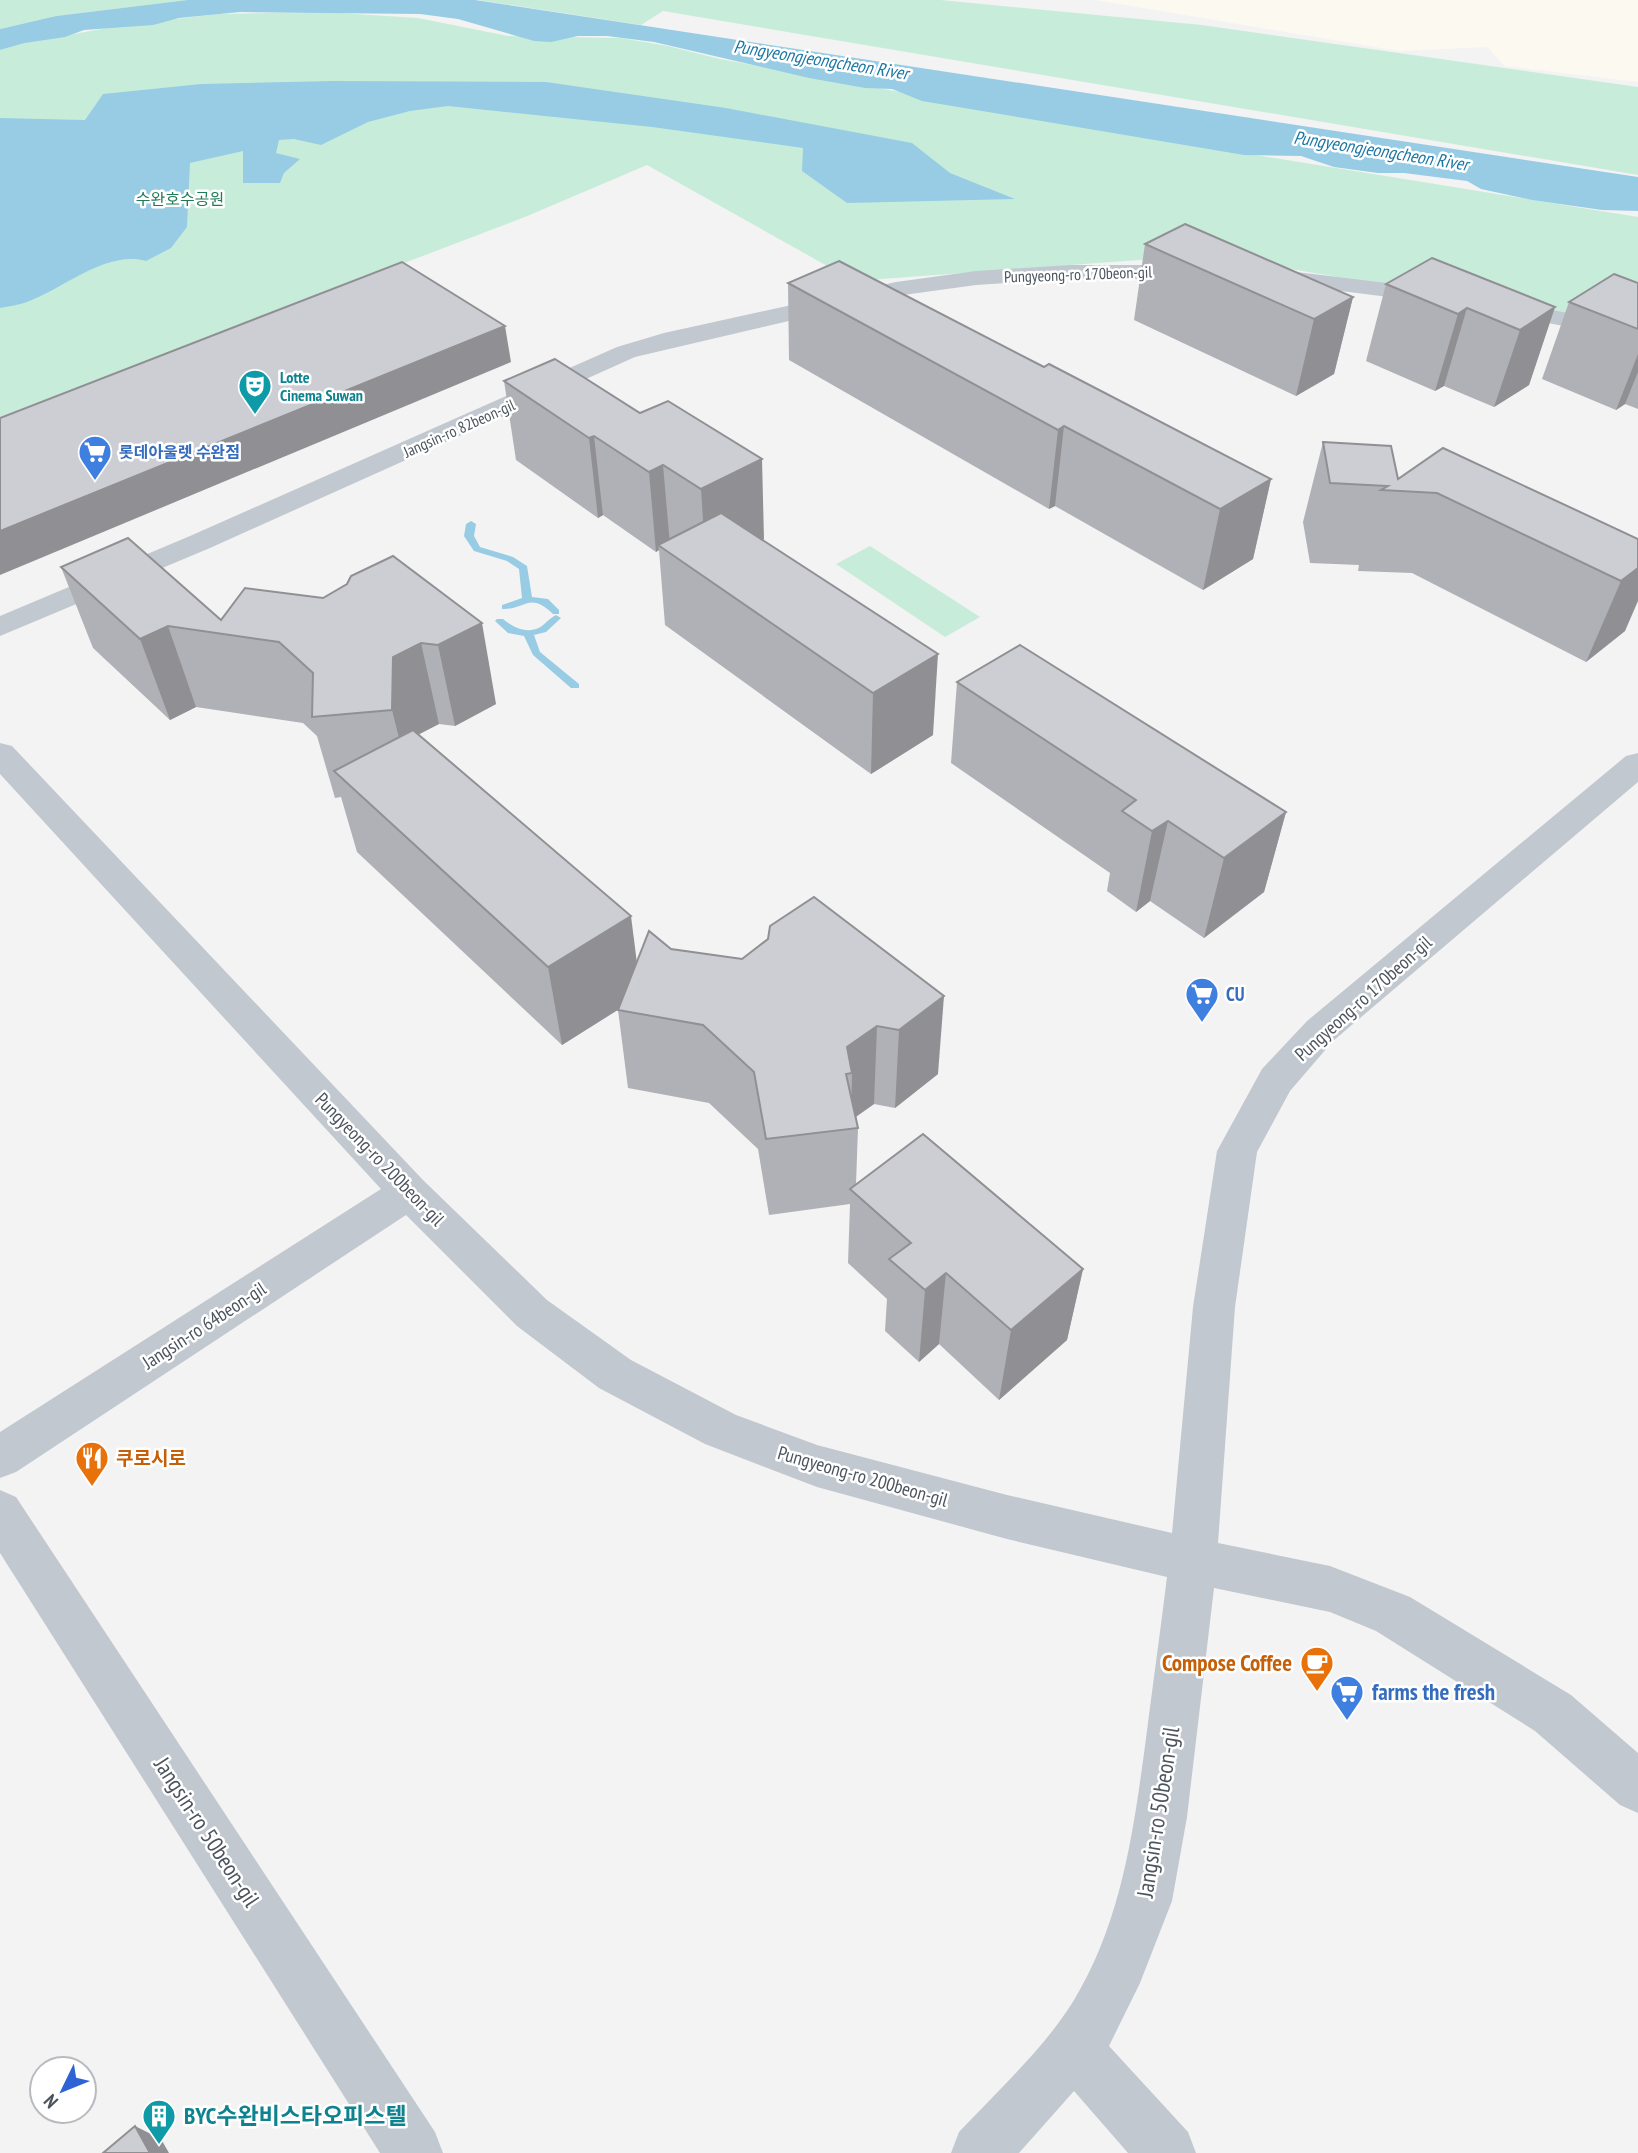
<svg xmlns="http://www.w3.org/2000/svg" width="1638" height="2153" viewBox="0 0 1638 2153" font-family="'PT Sans Narrow','Noto Sans KR',sans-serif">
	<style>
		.commercial { fill: #fcf9f0 }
		.green { fill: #c7edda }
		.water { fill: #98cce5 }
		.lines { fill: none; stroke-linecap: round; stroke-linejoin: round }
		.stream { fill: #98cce5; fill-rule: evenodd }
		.minor { fill: #c2c8cf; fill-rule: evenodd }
		.wall { fill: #b0b1b6 }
		.shaded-wall { fill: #909094 }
		.building { fill: #cdced4; stroke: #909094; stroke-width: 2 }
		.labels { text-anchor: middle; stroke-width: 5; stroke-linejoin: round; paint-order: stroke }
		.far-park-label { font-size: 16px; fill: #217b58; stroke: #fff }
		.far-street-label { font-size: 16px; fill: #4c545e; stroke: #fff }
		.far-culture-label { font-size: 16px; font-weight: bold; fill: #0d838f; stroke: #fff; text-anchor: start }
		.far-shop-label { font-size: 16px; font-weight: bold; fill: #366cbe; stroke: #fff; text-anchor: start }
		.far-water-label { font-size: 18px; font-style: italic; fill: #1b77a3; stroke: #fff }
		.shop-label { font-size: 19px; font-weight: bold; fill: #366cbe; stroke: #fff; text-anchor: start }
		.street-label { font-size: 19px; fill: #4c545e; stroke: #fff }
		.food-label { font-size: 19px; font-weight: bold; fill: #c56008; stroke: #fff; text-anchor: start }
		.near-food-label { font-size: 23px; font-weight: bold; fill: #c56008; stroke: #fff; text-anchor: end }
		.near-shop-label { font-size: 23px; font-weight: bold; fill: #366cbe; stroke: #fff; text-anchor: start }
		.near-street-label { font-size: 23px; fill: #4c545e; stroke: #fff }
		.near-culture-label { font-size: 23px; font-weight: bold; fill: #0d838f; stroke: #fff; text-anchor: start }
	</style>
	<rect width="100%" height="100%" fill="#f4f3f3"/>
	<!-- commercial -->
	<polygon class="commercial" points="1095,0 1638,0 1638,82 1505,66 1487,47 1399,51"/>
	<!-- green -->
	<g class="green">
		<polygon points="0,0 190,0 56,16 0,29"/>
		<polygon points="478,0 941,0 1202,25 1638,87 1638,175 663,11 641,25"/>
		<polygon points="323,12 418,18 508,36 621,38 668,46 720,59 1157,139 1638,217 1638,328 1208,255 854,281 647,165 525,217 336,289 0,463 0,50 25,43 123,25 219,14"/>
		<polygon points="870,546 980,617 945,637 836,564"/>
	</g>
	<!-- water -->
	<g class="water">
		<polygon points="188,0 475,0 1638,177 1638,211 1602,210 1532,200 1481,189 1467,181 1404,173 1378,173 1334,167 1301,156 1244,155 922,101 892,89 865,88 809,78 654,42 607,36 578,36 551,42 534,41 458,19 420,14 240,12 179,18 153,25 84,30 65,37 25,43 0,50 0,29 56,16"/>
		<path d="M332,81L546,82L726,108L912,143L950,173L1015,199L847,203L802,171L803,148L652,127L448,106L410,111L368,122L321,145L294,139L279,140L276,153L300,159L284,173L280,183H243V151L190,163L187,227L171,248L146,261C106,250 63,289 27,302C19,305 9,306 0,308V118L85,120L103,94L201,84Z"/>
	</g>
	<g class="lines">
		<!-- stream -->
		<g class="stream">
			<path d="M471,521L476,524L474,536L480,547L513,557L527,566L532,597L548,599L559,610V614H553C529,591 526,610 502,609V605L522,598L519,569L507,561L474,551L464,536L466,524Z"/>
			<path d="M556,615L561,618L546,632L534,635L540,652L579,684V688H571L533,655L524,636L508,633L495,621L497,619H503C514,628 528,635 542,626C547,622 550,618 556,615Z"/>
		</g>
		<!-- minor -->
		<g class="minor">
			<polygon points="1069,265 1193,265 1201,267 1205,272 1201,277 1193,279 1069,279 976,285 896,296 635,357 210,548 0,636 0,616 190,536 617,347 664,333 896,282 976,271"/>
			<polygon points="1263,268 1436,289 1445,291 1448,296 1445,301 1436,303 1255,280 1251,275 1255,270"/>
			<polygon points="1499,300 1638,326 1638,340 1490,312 1487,307 1490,302"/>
			<path d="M0,743L12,746L423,1180L547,1300L631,1360L736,1415L817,1445L1007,1495L1172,1533L1193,1307L1217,1151L1262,1069L1307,1021L1626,756L1638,753V782L1333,1041L1290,1091L1257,1152L1235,1307L1218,1543L1330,1566L1410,1597L1571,1695L1638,1753V1813L1620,1805L1535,1731L1376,1631L1330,1612L1214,1588L1187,1817L1172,1901L1140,1983L1109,2046L1188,2132L1196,2153H1128L1074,2091L1019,2153H951L959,2132C998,2090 1044,2049 1074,2000C1121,1922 1133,1834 1145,1746C1152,1690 1160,1634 1167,1577L1007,1539L817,1487L705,1444L599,1388L517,1326L406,1215L16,1472L0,1478V1432L381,1189L0,774Z"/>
			<polygon points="0,1490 16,1497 435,2132 443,2153 380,2153 0,1553"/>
		</g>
	</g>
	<!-- wall -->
	<g class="wall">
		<polygon points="1145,244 1353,297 1334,374 1296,396 1134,320"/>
		<polygon points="788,283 1044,367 1271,479 1253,559 1203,590 1055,506 1049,509 789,360"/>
		<polygon points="1638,283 1638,409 1625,404 1616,410 1542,379 1569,302"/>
		<polygon points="1386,284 1555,307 1529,385 1494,407 1444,386 1435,391 1366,361"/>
		<polygon points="555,359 764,539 763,540 933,735 871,774 665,625 659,550 656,552 603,515 598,518 516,460 504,381"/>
		<polygon points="1323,442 1398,479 1638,539 1625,631 1586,662 1412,573 1358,571 1359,565 1310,563 1303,522"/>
		<polygon points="393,556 496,704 455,726 439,724 418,734 637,962 671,949 742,959 768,939 814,897 938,1074 895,1108 874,1104 856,1117 858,1128 856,1184 1083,1269 1067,1340 999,1400 939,1344 919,1362 885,1331 887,1299 848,1263 850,1204 769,1215 758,1149 709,1103 628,1088 618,1010 562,1045 357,852 341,797 335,798 317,736 303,723 196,707 170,720 93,648 61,567 221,620 323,598 347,584"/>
		<polygon points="957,682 1286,812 1264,892 1204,938 1150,901 1136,912 1107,891 1110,873 951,763"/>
	</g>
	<!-- shaded-wall -->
	<g class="shaded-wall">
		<polygon points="1353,297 1334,374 1296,396 1314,319"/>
		<polygon points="1555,307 1529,385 1494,407 1520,330"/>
		<polygon points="1467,308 1444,386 1435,391 1458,314"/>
		<polygon points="505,326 511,362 0,575 0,531"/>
		<polygon points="1638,354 1638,372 1625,404 1616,410"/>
		<polygon points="1064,426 1055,506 1049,509 1058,430"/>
		<polygon points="594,436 603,515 598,518 589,438"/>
		<polygon points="762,459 764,539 706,569 701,489"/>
		<polygon points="663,465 670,545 658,545 659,550 656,552 649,472"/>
		<polygon points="1271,479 1253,559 1203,590 1220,509"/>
		<polygon points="1638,568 1638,601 1625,631 1586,662 1621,581"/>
		<polygon points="482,623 496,704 455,726 438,645"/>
		<polygon points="168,626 196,707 170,720 140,639"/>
		<polygon points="421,643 439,724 412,738 412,790 392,710 393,657"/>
		<polygon points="938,654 933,735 871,774 873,693"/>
		<polygon points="1286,812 1264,892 1204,938 1224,858"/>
		<polygon points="1168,821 1150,901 1136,912 1152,831"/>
		<polygon points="631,916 641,995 562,1045 548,967"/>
		<polygon points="944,996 938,1074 895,1108 899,1030"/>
		<polygon points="877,1026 874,1104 851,1120 852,1073 847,1047"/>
		<polygon points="1083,1269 1067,1340 999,1400 1011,1330"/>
		<polygon points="946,1273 939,1344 919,1362 925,1290"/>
		<polygon points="135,2126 161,2139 169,2153 150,2153"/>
	</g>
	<!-- building -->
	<g class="building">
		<polygon points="1185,224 1353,297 1314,319 1145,244"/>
		<polygon points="1432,258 1555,307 1520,330 1467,308 1458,314 1386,284"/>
		<polygon points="839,261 1044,367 1049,364 1271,479 1220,509 1064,426 1058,430 788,283"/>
		<polygon points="402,262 505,326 0,531 0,418"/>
		<polygon points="1614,274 1638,283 1638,329 1569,302"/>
		<polygon points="555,359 640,413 668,401 762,459 701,489 663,465 649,472 594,436 589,438 504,381"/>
		<polygon points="1323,442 1391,446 1398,479 1443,448 1638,539 1638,568 1621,581 1437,493 1381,490 1388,486 1330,483"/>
		<polygon points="721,513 938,654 873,693 658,545"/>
		<polygon points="128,538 221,620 245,588 323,598 347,584 351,576 393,556 482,623 438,645 421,643 393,657 392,710 312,717 313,673 279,642 168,626 140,639 61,567"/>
		<polygon points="1020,645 1286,812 1224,858 1168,821 1152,831 1122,811 1136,800 957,682"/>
		<polygon points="413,730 631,916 548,967 334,771"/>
		<polygon points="814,897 944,996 899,1030 877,1026 847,1047 852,1073 846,1074 858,1128 766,1139 754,1072 703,1025 618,1010 649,931 671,949 742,959 768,939 770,926"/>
		<polygon points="923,1134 1083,1269 1011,1330 946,1273 925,1290 889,1259 911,1243 850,1189"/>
		<polygon points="135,2126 150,2153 103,2153"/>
	</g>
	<!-- icons -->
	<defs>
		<symbol id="theatre-pin" viewBox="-11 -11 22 30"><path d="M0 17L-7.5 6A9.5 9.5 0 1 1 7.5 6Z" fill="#0f9aa8" stroke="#fff"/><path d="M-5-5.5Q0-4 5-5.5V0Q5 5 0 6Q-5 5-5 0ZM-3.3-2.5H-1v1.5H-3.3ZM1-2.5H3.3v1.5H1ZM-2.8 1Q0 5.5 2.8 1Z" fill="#fff"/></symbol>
		<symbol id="supermarket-pin" viewBox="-11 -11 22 30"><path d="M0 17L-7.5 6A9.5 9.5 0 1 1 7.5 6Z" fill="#3f7fe0" stroke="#fff"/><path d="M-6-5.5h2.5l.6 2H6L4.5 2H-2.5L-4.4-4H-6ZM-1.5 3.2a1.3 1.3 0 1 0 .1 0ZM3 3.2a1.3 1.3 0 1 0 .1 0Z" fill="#fff"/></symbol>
		<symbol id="restaurant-pin" viewBox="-11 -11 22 30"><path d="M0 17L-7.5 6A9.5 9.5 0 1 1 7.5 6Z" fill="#e8710a" stroke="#fff"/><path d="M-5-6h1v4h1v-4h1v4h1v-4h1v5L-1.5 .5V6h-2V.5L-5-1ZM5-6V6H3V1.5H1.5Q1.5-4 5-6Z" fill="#fff"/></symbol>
		<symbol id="cafe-pin" viewBox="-11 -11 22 30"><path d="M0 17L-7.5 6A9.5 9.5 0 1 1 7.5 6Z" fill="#e8710a" stroke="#fff"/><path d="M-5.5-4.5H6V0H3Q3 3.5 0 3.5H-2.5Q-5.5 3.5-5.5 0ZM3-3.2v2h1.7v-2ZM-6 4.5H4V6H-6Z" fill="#fff"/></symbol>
		<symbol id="building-pin" viewBox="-11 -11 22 30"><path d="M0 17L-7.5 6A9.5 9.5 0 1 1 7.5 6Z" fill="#0f9aa8" stroke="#fff"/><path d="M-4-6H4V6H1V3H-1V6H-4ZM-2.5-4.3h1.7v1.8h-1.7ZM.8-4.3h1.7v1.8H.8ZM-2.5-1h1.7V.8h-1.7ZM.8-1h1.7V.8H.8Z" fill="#fff"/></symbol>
	</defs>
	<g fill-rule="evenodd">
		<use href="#theatre-pin" x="236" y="367" width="38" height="52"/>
		<use href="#supermarket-pin" x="76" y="433" width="38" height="52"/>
		<use href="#supermarket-pin" x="1183" y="975" width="38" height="52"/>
		<use href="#restaurant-pin" x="73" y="1439" width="38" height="52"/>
		<use href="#cafe-pin" x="1298" y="1644" width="38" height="52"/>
		<use href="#supermarket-pin" x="1328" y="1673" width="38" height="52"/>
		<use href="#building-pin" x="140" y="2097" width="38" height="52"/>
	</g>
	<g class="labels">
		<!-- far-park labels -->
		<g class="far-park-label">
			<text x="180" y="205">수완호수공원</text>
		</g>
		<!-- far-street labels -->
		<g class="far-street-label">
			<text transform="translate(1078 274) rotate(-2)" y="6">Pungyeong-ro 170beon-gil</text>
			<text transform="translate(459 428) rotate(-24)" y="6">Jangsin-ro 82beon-gil</text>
		</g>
		<!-- far-culture labels -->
		<g class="far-culture-label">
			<text x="280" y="383">Lotte<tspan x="280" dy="18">Cinema Suwan</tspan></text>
		</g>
		<!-- far-shop labels -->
		<g class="far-shop-label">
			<text x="119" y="458">롯데아울렛 수완점</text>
		</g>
		<!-- far-water labels -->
		<g class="far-water-label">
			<text transform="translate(821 60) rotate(9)" y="6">Pungyeongjeongcheon River</text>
			<text transform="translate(1381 151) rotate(9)" y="6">Pungyeongjeongcheon River</text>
		</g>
		<!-- shop labels -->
		<g class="shop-label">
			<text x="1226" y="1001">CU</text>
		</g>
		<!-- street labels -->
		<g class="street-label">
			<text transform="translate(1363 998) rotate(-42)" y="7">Pungyeong-ro 170beon-gil</text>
			<text transform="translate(380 1159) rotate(46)" y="7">Pungyeong-ro 200beon-gil</text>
			<text transform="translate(204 1325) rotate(-33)" y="7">Jangsin-ro 64beon-gil</text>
			<text transform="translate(863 1476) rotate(16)" y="7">Pungyeong-ro 200beon-gil</text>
		</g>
		<!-- food labels -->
		<g class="food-label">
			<text x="116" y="1465">쿠로시로</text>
		</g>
		<!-- near-food labels -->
		<g class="near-food-label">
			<text x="1292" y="1671">Compose Coffee</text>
		</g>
		<!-- near-shop labels -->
		<g class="near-shop-label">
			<text x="1372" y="1700">farms the fresh</text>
		</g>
		<!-- near-street labels -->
		<g class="near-street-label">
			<text transform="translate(1158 1812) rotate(-81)" y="8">Jangsin-ro 50beon-gil</text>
			<text transform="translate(207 1832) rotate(57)" y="8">Jangsin-ro 50beon-gil</text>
		</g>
		<!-- near-culture labels -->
		<g class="near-culture-label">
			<text x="184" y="2124">BYC수완비스타오피스텔</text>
		</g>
	</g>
	<!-- north arrow -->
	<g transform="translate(63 2090) rotate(227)"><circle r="33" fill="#ffffff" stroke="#b7bbbf" stroke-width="2"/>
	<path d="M0-5L12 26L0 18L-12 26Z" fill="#2d63d5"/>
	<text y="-10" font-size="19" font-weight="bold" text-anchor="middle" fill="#4c545e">N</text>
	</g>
</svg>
